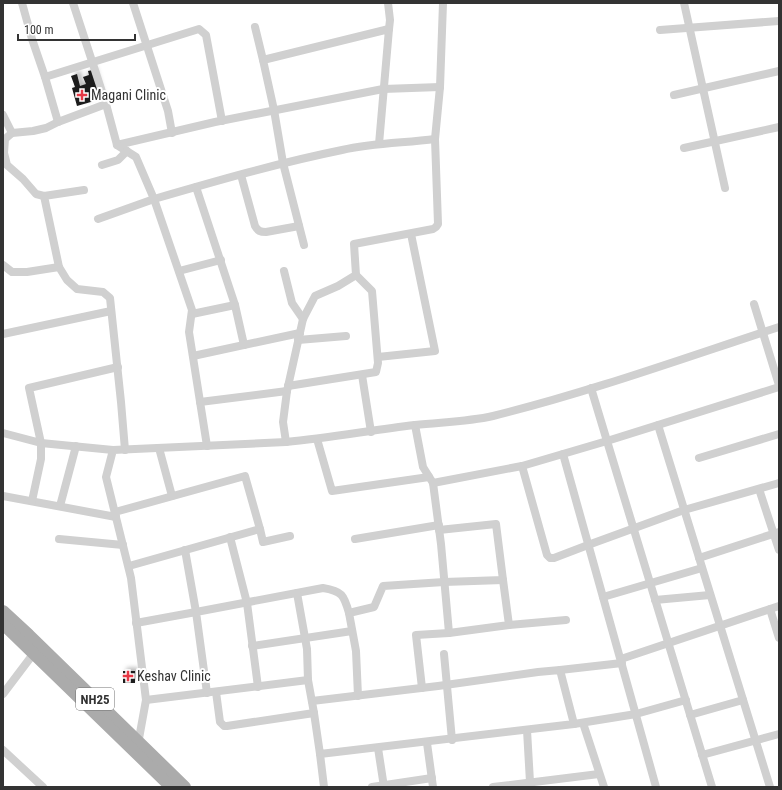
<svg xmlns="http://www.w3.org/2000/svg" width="782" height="790" viewBox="0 0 782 790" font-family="'Roboto Condensed',sans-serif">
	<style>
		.building { fill: #1a1a1a; filter: url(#shadow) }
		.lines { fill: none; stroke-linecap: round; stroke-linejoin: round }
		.minor { stroke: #d0d0d0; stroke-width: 8 }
		.primary { stroke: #ababab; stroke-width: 12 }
		.poi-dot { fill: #e63946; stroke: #fff; stroke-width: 1.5 }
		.labels { text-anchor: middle; stroke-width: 4; stroke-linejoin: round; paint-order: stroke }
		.shield { fill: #fff; stroke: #707070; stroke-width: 1 }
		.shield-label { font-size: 13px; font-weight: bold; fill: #333 }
		.poi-label { font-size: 14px; fill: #333; stroke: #fff; text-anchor: start }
	</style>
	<defs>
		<filter id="shadow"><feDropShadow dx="3.5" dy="-3.5" stdDeviation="2" flood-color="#0004"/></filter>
	</defs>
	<rect width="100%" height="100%" fill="#fff"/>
	<!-- building -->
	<g class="building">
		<polygon points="93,70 101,99 77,106 72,88 75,87 71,76 77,74 80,86 86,84 83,77 89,75 88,71"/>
		<rect x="123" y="671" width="12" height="12"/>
	</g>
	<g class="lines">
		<!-- minor -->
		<g class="minor">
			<polyline points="22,3 32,39 45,77 199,29 206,35 222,121"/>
			<polyline points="73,3 106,104 117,145 215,122 383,89 440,87"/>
			<polyline points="133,3 168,111 172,133"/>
			<polyline points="388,3 390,20 389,29"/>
			<polyline points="684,3 725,188"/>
			<polyline points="255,27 263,60"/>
			<polyline points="660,30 779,21"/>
			<polyline points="45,77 58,122"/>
			<polyline points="674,95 779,71"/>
			<polyline points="3,115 12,133"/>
			<path d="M117,145L136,157L154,199C216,181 278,163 342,150C373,143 404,143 435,139"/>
			<polyline points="684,148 779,127"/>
			<polyline points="102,165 118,160 127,151"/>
			<path d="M241,175L255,226C258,231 260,232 266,232L299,226"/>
			<polyline points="196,187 235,305 244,345"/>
			<polyline points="44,196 36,194 23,179 7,165 4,153 5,139 12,133 33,131 46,128 58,122 106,104"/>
			<polyline points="98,219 154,199 192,310 189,332 207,446"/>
			<polyline points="304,245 283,163 274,110 263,60 389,29 379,144"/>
			<polyline points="3,265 12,272 27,272 59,267 67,280 77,289 103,292 110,298 121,402 125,450"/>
			<polyline points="59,267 44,196 84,190"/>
			<polyline points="179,271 221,260"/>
			<polyline points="284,271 292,303 303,319"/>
			<polyline points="754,304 779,385"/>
			<polyline points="192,314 235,305"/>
			<polyline points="3,334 111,311"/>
			<polyline points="298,340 346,336"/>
			<polyline points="193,356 300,333"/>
			<polyline points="378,357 435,351 411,234"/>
			<polyline points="362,375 371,432"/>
			<polyline points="288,386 376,372 378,363 372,291 356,275"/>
			<polyline points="200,402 287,391"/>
			<polyline points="415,425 423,467 433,483 441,544 449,633"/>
			<polyline points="658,425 770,787"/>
			<polyline points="3,433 41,443 29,388 118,367"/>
			<polyline points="317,439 332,491 429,477"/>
			<path d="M286,442C329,438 372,430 415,425C441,422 467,422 493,416C590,392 684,358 779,327"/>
			<polyline points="159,448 172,496"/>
			<polyline points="563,454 656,787"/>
			<polyline points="699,458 779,434"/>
			<polyline points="522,466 547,555 550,558 554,558 588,545 684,510 779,483"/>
			<polyline points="433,483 522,466 607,441 591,388"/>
			<polyline points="759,489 779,550"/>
			<polyline points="3,496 116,517"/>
			<polyline points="32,501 41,459 41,443 113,450"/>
			<polyline points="60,506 76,446"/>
			<polyline points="115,512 245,476 260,529"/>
			<polyline points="230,537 247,603 258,687"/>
			<polyline points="59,539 123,545"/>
			<polyline points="355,539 439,525"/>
			<polyline points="699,558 779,532"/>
			<polyline points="129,566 260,529 263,542 290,536"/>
			<polyline points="603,597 702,568"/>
			<polyline points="655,600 710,595"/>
			<polyline points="770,609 779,638"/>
			<polyline points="136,623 196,612 185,550"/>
			<polyline points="509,625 566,620"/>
			<polyline points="252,646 352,631"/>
			<polyline points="444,654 452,740"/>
			<polyline points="621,659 779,606"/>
			<polyline points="560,670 622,663"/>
			<polyline points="422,688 416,635 449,633 509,625 503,580"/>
			<polyline points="216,692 220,722 224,726 227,726 314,713 308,680"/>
			<path d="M207,693L196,612L323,588C342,591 344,595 349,613"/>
			<polyline points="3,694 34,653"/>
			<polyline points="358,696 356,651 349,613 374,607 383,586 444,582 503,580 496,524 439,530"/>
			<polyline points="146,700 308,680 307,649 297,593"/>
			<polyline points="312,701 438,686 538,672 560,670 574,724 320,754 314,713"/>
			<polyline points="690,715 743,700"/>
			<polyline points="583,723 604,787"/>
			<polyline points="574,724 636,714 686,700"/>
			<polyline points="527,730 530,782"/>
			<polyline points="427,743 433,787"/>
			<polyline points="138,744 146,700 131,578 106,477 113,450 286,442 283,422 287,391 303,319 315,296 338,286 356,275 354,244 433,229 436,227 438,224 435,139 440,87 443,3"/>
			<polyline points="378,748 384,787"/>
			<polyline points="3,750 43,787"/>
			<polyline points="320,754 324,787"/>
			<polyline points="702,755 779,734"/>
			<polyline points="372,787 432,778"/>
			<polyline points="493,787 599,774"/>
			<polyline points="712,787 607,441 779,387"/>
		</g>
		<!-- primary -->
		<g class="primary">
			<polyline points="3,611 29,635 185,787"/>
			<polyline points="3,624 171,787"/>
		</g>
	</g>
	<!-- markers -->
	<g class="poi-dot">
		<path d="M80 89h4v4h4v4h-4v4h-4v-4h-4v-4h4z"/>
		<path d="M126 670h4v4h4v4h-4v4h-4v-4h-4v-4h4z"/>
	</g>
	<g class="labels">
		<!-- shield labels -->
		<rect class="shield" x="76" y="688" width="38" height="22" rx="3"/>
		<g class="shield-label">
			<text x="95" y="704">NH25</text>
		</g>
		<!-- poi labels -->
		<g class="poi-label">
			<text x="91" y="100">Magani Clinic</text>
			<text x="137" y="681">Keshav Clinic</text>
		</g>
	</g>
	<!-- border -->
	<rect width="782" height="790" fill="none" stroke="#333333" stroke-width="8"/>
	<!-- scale -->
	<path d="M18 34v6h117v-6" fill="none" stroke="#333333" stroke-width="2"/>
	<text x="24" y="34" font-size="12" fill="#333333" stroke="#ffffff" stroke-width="3" paint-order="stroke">100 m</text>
</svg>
